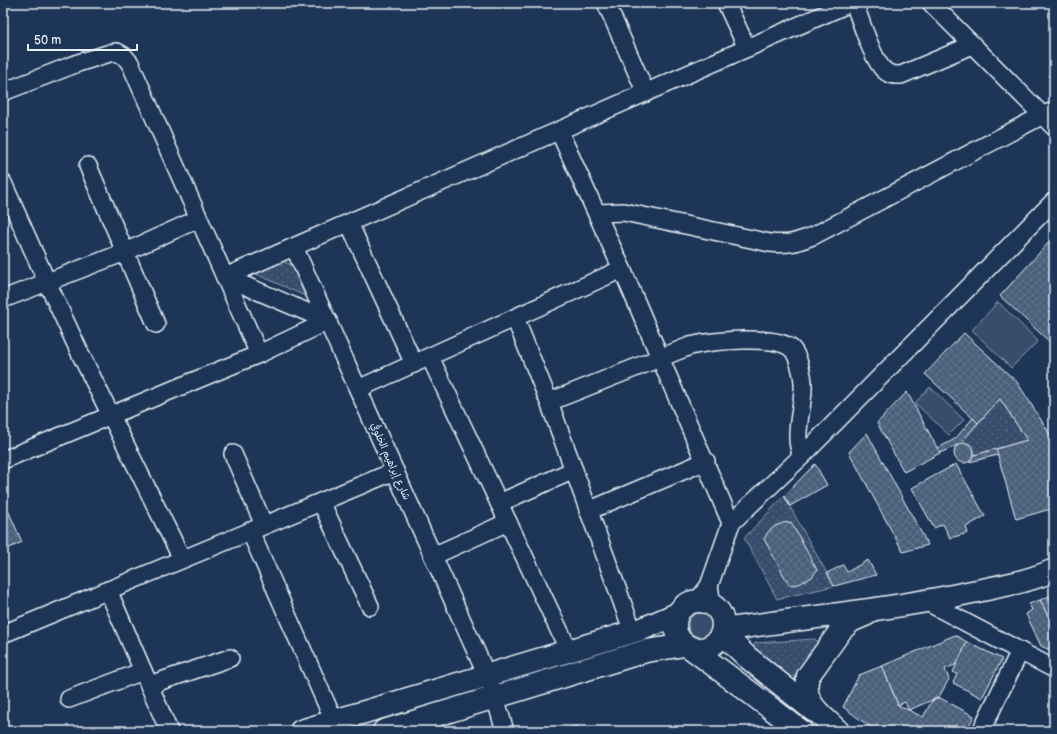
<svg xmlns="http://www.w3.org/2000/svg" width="1057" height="734" viewBox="0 0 1057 734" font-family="'Balsamiq Sans','Playpen Sans Arabic',sans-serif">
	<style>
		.grass { fill: url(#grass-dots); stroke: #909fb2 }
		.park { fill: #374d6c; stroke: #909fb2 }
		.building { fill: url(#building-cross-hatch); stroke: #e8f1f8 }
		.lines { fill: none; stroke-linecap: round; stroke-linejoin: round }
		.minor-casing { stroke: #e8f1f8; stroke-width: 20 }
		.major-casing { stroke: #e8f1f8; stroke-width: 25 }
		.minor { stroke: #1d3557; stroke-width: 17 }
		.major { stroke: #1d3557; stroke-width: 22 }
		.labels { text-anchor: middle; stroke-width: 3; stroke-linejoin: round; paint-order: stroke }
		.street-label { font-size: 10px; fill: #e8f1f8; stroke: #1d3557 }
	</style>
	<defs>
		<pattern id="grass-dots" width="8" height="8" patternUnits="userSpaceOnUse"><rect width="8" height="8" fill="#374d6c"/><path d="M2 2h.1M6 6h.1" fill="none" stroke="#546782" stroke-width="1.8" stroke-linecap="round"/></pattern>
		<pattern id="building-cross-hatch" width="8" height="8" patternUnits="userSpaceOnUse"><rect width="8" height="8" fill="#495e7a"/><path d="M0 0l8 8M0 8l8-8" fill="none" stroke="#63768e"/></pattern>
	</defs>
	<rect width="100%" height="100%" fill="#1d3557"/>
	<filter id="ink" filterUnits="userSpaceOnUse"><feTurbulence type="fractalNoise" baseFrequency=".025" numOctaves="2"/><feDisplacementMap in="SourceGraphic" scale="8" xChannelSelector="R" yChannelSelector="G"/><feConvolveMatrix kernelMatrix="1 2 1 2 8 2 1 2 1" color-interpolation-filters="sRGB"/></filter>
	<g filter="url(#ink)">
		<!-- grass -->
		<g class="grass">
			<polygon points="280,260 292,265 305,296 254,273"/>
			<path d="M1000,399L1027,440L975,455C975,446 970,443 962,441Z"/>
			<polygon points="784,496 834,586 777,599 744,538"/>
			<polygon points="815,639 818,643 795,676 789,677 753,649 755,643"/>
		</g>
		<!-- park -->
		<g class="park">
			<polygon points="998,302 1038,341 1011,368 972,330"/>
			<polygon points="930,387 964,420 949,435 915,403"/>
			<circle cx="700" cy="625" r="12"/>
		</g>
		<!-- building -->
		<g class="building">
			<polygon points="1051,240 1054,240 1054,343 1053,345 1000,296"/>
			<polygon points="964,333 1017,382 1050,434 1054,448 1054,508 1016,519 996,449 1027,440 1000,399 978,423 925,374"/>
			<polygon points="907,392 940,453 904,472 877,423"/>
			<polygon points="973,418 978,423 960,444 940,453 938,448 955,439"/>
			<polygon points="867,433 928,545 903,552 849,452"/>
			<circle cx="964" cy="453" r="10"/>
			<polygon points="996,449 998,455 969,462 974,455"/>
			<polygon points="815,464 827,485 790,506 784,496"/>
			<polygon points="956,464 985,516 966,527 968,533 950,538 943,524 934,528 912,488"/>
			<polygon points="3,499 22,542 3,551"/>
			<polygon points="791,522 817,570 812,577 799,584 789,585 764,539 768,532 775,526 783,523"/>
			<polygon points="868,560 876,575 834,586 827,573 843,565 847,572"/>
			<polygon points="1054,594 1054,619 1048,616 1040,600"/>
			<polygon points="1040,600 1048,616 1054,619 1054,652 1041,646 1026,614 1032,610 1029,604"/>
			<polygon points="955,635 967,642 957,664 945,669 949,679 939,697 909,710 905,702 898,705 882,666"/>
			<polygon points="967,642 1002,659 982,698 953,683 957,674 953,672"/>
			<polygon points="882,666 898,705 923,717 932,701 940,698 974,716 966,731 876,731 843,707 859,675"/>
			<polygon points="577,726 579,731 560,731"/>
		</g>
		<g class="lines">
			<defs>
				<g id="minor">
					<polyline points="606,3 646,93"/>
					<polyline points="726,3 747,48"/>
					<path d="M854,3C860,18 873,61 884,70C889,75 894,75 901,75L972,45"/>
					<polyline points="931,3 1054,127"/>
					<polyline points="3,92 78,63 110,53 117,52 124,56 130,63 259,354"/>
					<polyline points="559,131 622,269 731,523 709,586"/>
					<polyline points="88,166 156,324"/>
					<polyline points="3,183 47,282 80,353 182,559"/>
					<path d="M597,213L624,212L770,243C790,245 797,242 815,235L1043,115L1054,111"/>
					<polyline points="349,223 414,364"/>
					<polyline points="294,247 487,676 495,697 505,731"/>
					<polyline points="225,277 850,3"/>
					<polyline points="225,277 328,321"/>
					<polyline points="3,299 125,252 198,219"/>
					<polyline points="515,318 549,402 633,632"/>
					<polyline points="430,357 569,651"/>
					<polyline points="358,389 622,269"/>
					<path d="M549,402L690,346C711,341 776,334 792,349C798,355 803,376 803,384C804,402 797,420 798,439C798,444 800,451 802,456"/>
					<polyline points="233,454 264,525"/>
					<polyline points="3,460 259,354 328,321"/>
					<polyline points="321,502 370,606"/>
					<polyline points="499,503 574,470"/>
					<polyline points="588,511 706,461"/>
					<polyline points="731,523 802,456 1054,201"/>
					<polyline points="250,531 334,721"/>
					<polyline points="433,556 508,522"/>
					<polyline points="108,590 169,731"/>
					<polyline points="697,601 709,586 712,604"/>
					<polyline points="927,602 1054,669"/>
					<polyline points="3,634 395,471"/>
					<polyline points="149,685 230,658"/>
					<polyline points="69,699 143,671"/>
					<polyline points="981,731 1020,651"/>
				</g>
				<g id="major">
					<circle cx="699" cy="625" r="24"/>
					<path d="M723,630C806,617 890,610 972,592C1000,586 1028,582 1054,570"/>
					<polyline points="722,633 747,657 814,711"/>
					<polyline points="691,648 801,731"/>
					<polyline points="301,731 642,629 677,614"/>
					<polyline points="384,731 646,651 685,645"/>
					<path d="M838,731C821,714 801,703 808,676L841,630L851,621L867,614"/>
				</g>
			</defs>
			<!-- minor casing -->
			<use href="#minor" class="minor-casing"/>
			<!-- major casing -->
			<use href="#major" class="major-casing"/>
			<!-- minor -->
			<use href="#minor" class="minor"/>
			<!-- major -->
			<use href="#major" class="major"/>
		</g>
	</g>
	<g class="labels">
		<!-- street labels -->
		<g class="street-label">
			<text transform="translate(391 461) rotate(66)" y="4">شارع إبراهيم الخلوقي</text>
		</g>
	</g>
	<!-- margin -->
	<rect width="1057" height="734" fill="none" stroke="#1d3557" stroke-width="16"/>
	<rect x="8" y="8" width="1041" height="718" fill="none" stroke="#e8f1f8" stroke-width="1.5" filter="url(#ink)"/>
	<!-- scale -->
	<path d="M28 44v6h109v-6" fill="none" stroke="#e8f1f8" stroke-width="2"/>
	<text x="34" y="44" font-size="12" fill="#e8f1f8" stroke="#1d3557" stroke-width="3" paint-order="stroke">50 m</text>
</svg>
